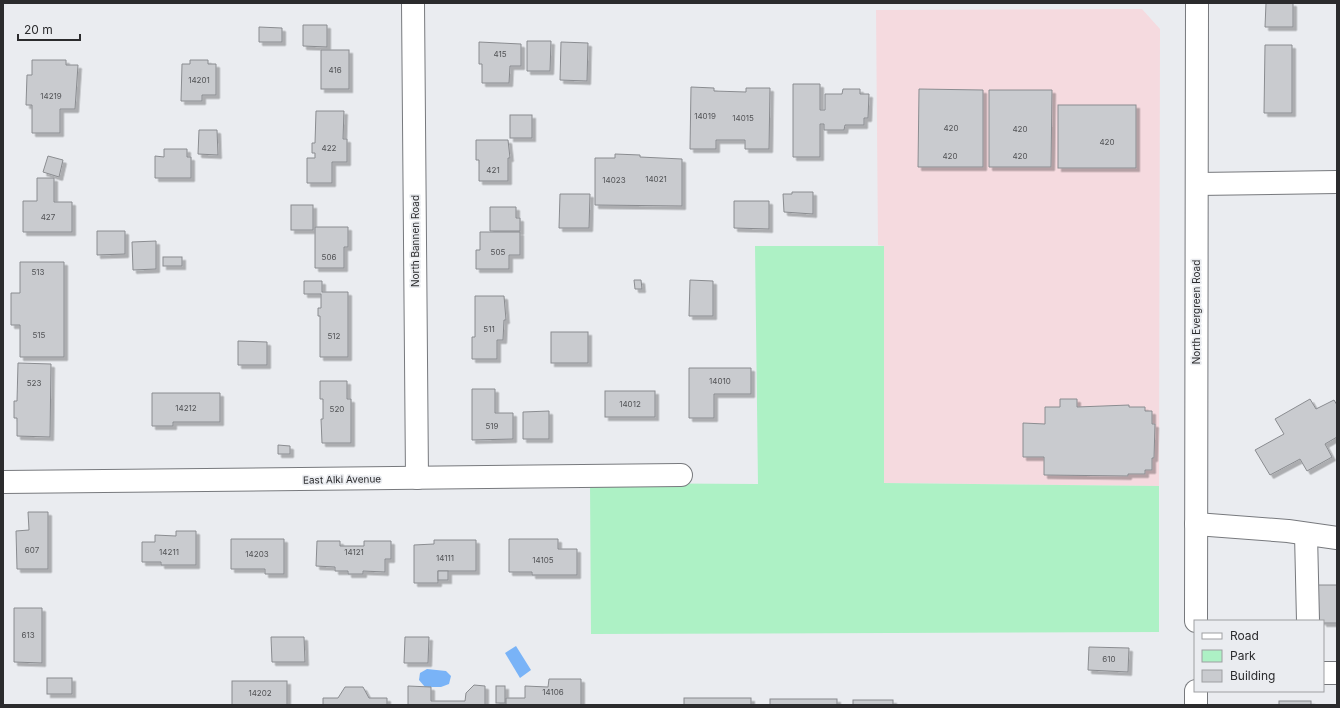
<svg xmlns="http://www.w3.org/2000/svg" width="1340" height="708" viewBox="0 0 1340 708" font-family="Inter,sans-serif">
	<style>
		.commercial { fill: #f5dadf }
		.green { fill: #adf1c5 }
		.water { fill: #79b3f7 }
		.building { fill: #c9cbcf; stroke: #8a8c90; filter: url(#shadow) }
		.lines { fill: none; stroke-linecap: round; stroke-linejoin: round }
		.minor-casing { stroke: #77797d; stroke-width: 24 }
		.major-casing { stroke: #77797d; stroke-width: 24 }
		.minor { stroke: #fff; stroke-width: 22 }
		.major { stroke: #fff; stroke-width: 22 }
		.labels { text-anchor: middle; stroke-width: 3.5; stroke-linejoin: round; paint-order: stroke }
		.number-label { font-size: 8px; fill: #525356 }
		.street-label { font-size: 10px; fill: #2b2b2d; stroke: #eaecf0 }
	</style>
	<defs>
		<filter id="shadow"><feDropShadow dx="3.5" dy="3.5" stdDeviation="0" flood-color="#0004"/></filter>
	</defs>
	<rect width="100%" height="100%" fill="#eaecf0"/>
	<!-- commercial -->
	<polygon class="commercial" points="1142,9 1160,29 1159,486 884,483 884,246 878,245 876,10"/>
	<!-- green -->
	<polygon class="green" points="755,246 884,246 884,483 1159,486 1159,632 591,634 590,483 758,484"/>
	<!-- water -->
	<g class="water">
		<polygon points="516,646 531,670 520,678 505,653"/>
		<polygon points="427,669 446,671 451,676 449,684 441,687 425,687 419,680 420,673"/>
	</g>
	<!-- building -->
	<g class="building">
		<polygon points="1266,3 1293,3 1293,27 1265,27"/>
		<polygon points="303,25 327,25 327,47 303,46"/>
		<polygon points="259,27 282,28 282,42 259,42"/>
		<polygon points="527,41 551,41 550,71 527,71"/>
		<polygon points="479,42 521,44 521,66 510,66 509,83 482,83 482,64 479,64"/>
		<polygon points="561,42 588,43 587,81 560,80"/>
		<polygon points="1265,45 1292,45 1292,113 1264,113"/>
		<rect x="321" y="50" width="28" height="39"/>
		<polygon points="32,60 66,60 66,65 78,65 75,109 60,109 60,133 32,133 32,105 26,105 27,75 32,75"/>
		<polygon points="190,60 208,60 208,64 216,64 216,95 202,95 202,101 181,101 182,64 190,64"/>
		<polygon points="793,84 820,84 820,110 825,110 825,94 842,94 843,89 860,89 860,94 869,94 868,118 864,118 864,125 845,125 844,130 824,130 824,124 820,124 820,157 793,157"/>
		<polygon points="691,87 714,88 714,91 746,92 746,88 770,88 769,149 745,149 745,140 716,140 716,149 690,149"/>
		<polygon points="919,89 983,90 983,167 918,167"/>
		<polygon points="989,90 1052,90 1051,167 989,167"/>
		<rect x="1058" y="105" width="78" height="63"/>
		<polygon points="316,111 344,111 343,139 347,139 347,162 332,162 332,183 307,183 307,158 315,158 315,153 312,153 312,143 315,143"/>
		<rect x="510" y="115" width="22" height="23"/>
		<polygon points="199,130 217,130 218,155 198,154"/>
		<polygon points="476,140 508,140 510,158 508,158 508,181 479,181 479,160 476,160"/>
		<polygon points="164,149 187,149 187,157 191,157 191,178 155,178 155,156 164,157"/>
		<polygon points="615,154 640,155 640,157 682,159 682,206 595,205 595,158 615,158"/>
		<polygon points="48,156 63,160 59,177 43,172"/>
		<polygon points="37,178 54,178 54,202 72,202 72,232 23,232 23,201 37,201"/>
		<polygon points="792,192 813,192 813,214 784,212 783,194 792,194"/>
		<polygon points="560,194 590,194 589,228 559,228"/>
		<polygon points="734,201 769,201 769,229 734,228"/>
		<rect x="291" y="205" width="22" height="25"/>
		<polygon points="490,207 516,207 516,218 520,218 520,231 490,231"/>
		<polygon points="315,227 348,227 348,247 344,247 344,268 315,268"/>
		<polygon points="97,231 125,231 125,254 97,255"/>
		<polygon points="480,232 520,232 520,255 509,255 509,269 476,269 476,250 480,250"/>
		<polygon points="156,241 156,269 133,270 132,242"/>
		<rect x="163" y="257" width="19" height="9"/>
		<polygon points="20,262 64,262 64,357 20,357 20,325 11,325 11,293 20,293"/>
		<polygon points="634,280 641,280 642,289 635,289"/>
		<polygon points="690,280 713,281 713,316 689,316"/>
		<polygon points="304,281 322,281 322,292 348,292 348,357 320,357 320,316 318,316 318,308 321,308 321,294 304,294"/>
		<polygon points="475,296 504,296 506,320 504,320 503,340 497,340 497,359 472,359 472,337 475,337"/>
		<rect x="551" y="332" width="37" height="31"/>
		<polygon points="238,341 267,342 267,365 238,365"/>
		<polygon points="18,363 51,364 50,437 17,436 17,418 14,418 14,401 17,401"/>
		<polygon points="689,368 751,368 751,394 714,394 714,418 689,418"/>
		<polygon points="320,381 347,381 347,399 351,399 351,443 322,443 321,419 323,419 323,399 320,399"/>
		<polygon points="472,389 495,389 495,413 513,413 513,439 472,440"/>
		<rect x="605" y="391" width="50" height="26"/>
		<polygon points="152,393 220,393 220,422 173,422 173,426 152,426"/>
		<polygon points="1060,399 1077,399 1077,407 1129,405 1129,407 1145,407 1145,411 1152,411 1152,424 1155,424 1154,458 1152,458 1152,470 1145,470 1145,474 1128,474 1128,476 1044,475 1044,457 1023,457 1023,423 1045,424 1045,407 1060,407"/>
		<polygon points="1310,399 1316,409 1334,400 1337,405 1337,437 1325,444 1332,457 1307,471 1300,459 1270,475 1255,450 1284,434 1275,419"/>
		<polygon points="549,411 549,439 523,439 523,412"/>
		<polygon points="278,445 290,446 290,454 278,454"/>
		<polygon points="28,512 48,512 48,569 17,569 16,531 29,530"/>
		<polygon points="176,531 196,531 196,565 161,565 161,562 142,562 142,542 155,542 155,535 176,536"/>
		<polygon points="231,539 284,539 284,574 265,574 265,569 231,569"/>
		<polygon points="509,539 558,539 558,549 577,549 577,575 532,575 532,572 509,572"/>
		<polygon points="434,540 476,540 476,571 438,571 438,583 414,583 414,545 434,544"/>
		<polygon points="317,541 340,541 340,546 364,546 364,541 391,541 391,559 385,559 385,572 363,571 363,574 348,574 348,571 335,571 335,567 316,566"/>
		<rect x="438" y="571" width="10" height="9"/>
		<polygon points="1317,585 1337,585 1337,623 1323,623 1323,621 1317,621"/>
		<polygon points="14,608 42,608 42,663 14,662"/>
		<polygon points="271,637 304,637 305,662 272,662"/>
		<polygon points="405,637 429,637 428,663 404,663"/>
		<polygon points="1089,647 1129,648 1128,672 1088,670"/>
		<rect x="47" y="678" width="25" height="16"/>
		<polygon points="549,679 581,679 581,705 506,705 506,698 525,698 525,686 548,687"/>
		<rect x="232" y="681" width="55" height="24"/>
		<polygon points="474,685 485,686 485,705 408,705 408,686 431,687 431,701 465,701 466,693"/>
		<rect x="496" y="686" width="9" height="17"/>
		<polygon points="345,687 363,687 369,698 387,698 387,705 323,705 323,698 338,698"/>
		<rect x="684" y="698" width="67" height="7"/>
		<rect x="770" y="699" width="67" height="6"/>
		<rect x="853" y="700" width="40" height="5"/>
		<rect x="1279" y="701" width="32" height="4"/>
	</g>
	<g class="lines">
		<defs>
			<g id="minor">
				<polyline points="413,3 417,478"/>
				<polyline points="1197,184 1337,182"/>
				<polyline points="3,482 681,475"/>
				<polyline points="1196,524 1288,531 1337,538"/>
				<polyline points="1306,534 1308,621"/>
				<polyline points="1323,673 1337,673"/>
			</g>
			<g id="major">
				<polyline points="1196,621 1197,3"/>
				<polyline points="1196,691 1196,705"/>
			</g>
		</defs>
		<!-- minor casing -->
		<use href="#minor" class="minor-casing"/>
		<!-- major casing -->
		<use href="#major" class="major-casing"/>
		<!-- minor -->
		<use href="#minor" class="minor"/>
		<!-- major -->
		<use href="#major" class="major"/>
	</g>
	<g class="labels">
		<!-- number labels -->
		<g class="number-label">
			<text x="500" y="57">415</text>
			<text x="335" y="73">416</text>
			<text x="199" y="83">14201</text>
			<text x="51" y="99">14219</text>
			<text x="705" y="119">14019</text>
			<text x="743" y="121">14015</text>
			<text x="951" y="131">420</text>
			<text x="1020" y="132">420</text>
			<text x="1107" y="145">420</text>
			<text x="329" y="151">422</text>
			<text x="950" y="159">420</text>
			<text x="1020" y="159">420</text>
			<text x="493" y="173">421</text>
			<text x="656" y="182">14021</text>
			<text x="614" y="183">14023</text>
			<text x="48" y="220">427</text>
			<text x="498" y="255">505</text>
			<text x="329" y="260">506</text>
			<text x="38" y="275">513</text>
			<text x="489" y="332">511</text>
			<text x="39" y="338">515</text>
			<text x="334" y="339">512</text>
			<text x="720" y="384">14010</text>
			<text x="34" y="386">523</text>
			<text x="630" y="407">14012</text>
			<text x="186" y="411">14212</text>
			<text x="337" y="412">520</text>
			<text x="492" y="429">519</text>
			<text x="32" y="553">607</text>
			<text x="169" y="555">14211</text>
			<text x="354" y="555">14121</text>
			<text x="257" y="557">14203</text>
			<text x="445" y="561">14111</text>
			<text x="543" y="563">14105</text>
			<text x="28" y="638">613</text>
			<text x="1109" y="662">610</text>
			<text x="553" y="695">14106</text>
			<text x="260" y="696">14202</text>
		</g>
		<!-- street labels -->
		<g class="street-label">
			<text transform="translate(415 241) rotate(-90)" y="4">North Bannen Road</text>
			<text transform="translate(1196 312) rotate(-90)" y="4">North Evergreen Road</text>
			<text transform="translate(342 479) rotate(-1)" y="4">East Alki Avenue</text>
		</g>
	</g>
	<!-- border -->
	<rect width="1340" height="708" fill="none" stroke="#2b2b2d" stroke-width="8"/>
	<!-- legend -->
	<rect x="1194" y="620" width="130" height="72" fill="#eaecf0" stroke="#9e9fa2"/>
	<rect x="1202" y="633" width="20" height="6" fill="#ffffff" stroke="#9e9fa2"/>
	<text x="1230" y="640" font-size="12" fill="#2b2b2d">Road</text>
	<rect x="1202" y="650" width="20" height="12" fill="#adf1c5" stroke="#9e9fa2"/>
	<text x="1230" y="660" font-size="12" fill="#2b2b2d">Park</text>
	<rect x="1202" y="670" width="20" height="12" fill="#c9cbcf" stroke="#9e9fa2"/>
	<text x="1230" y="680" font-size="12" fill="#2b2b2d">Building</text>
	<!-- scale -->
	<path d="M18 34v6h62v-6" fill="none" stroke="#2b2b2d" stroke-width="2"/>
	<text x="24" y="34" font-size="12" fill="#2b2b2d" stroke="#eaecf0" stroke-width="3" paint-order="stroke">20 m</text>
</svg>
